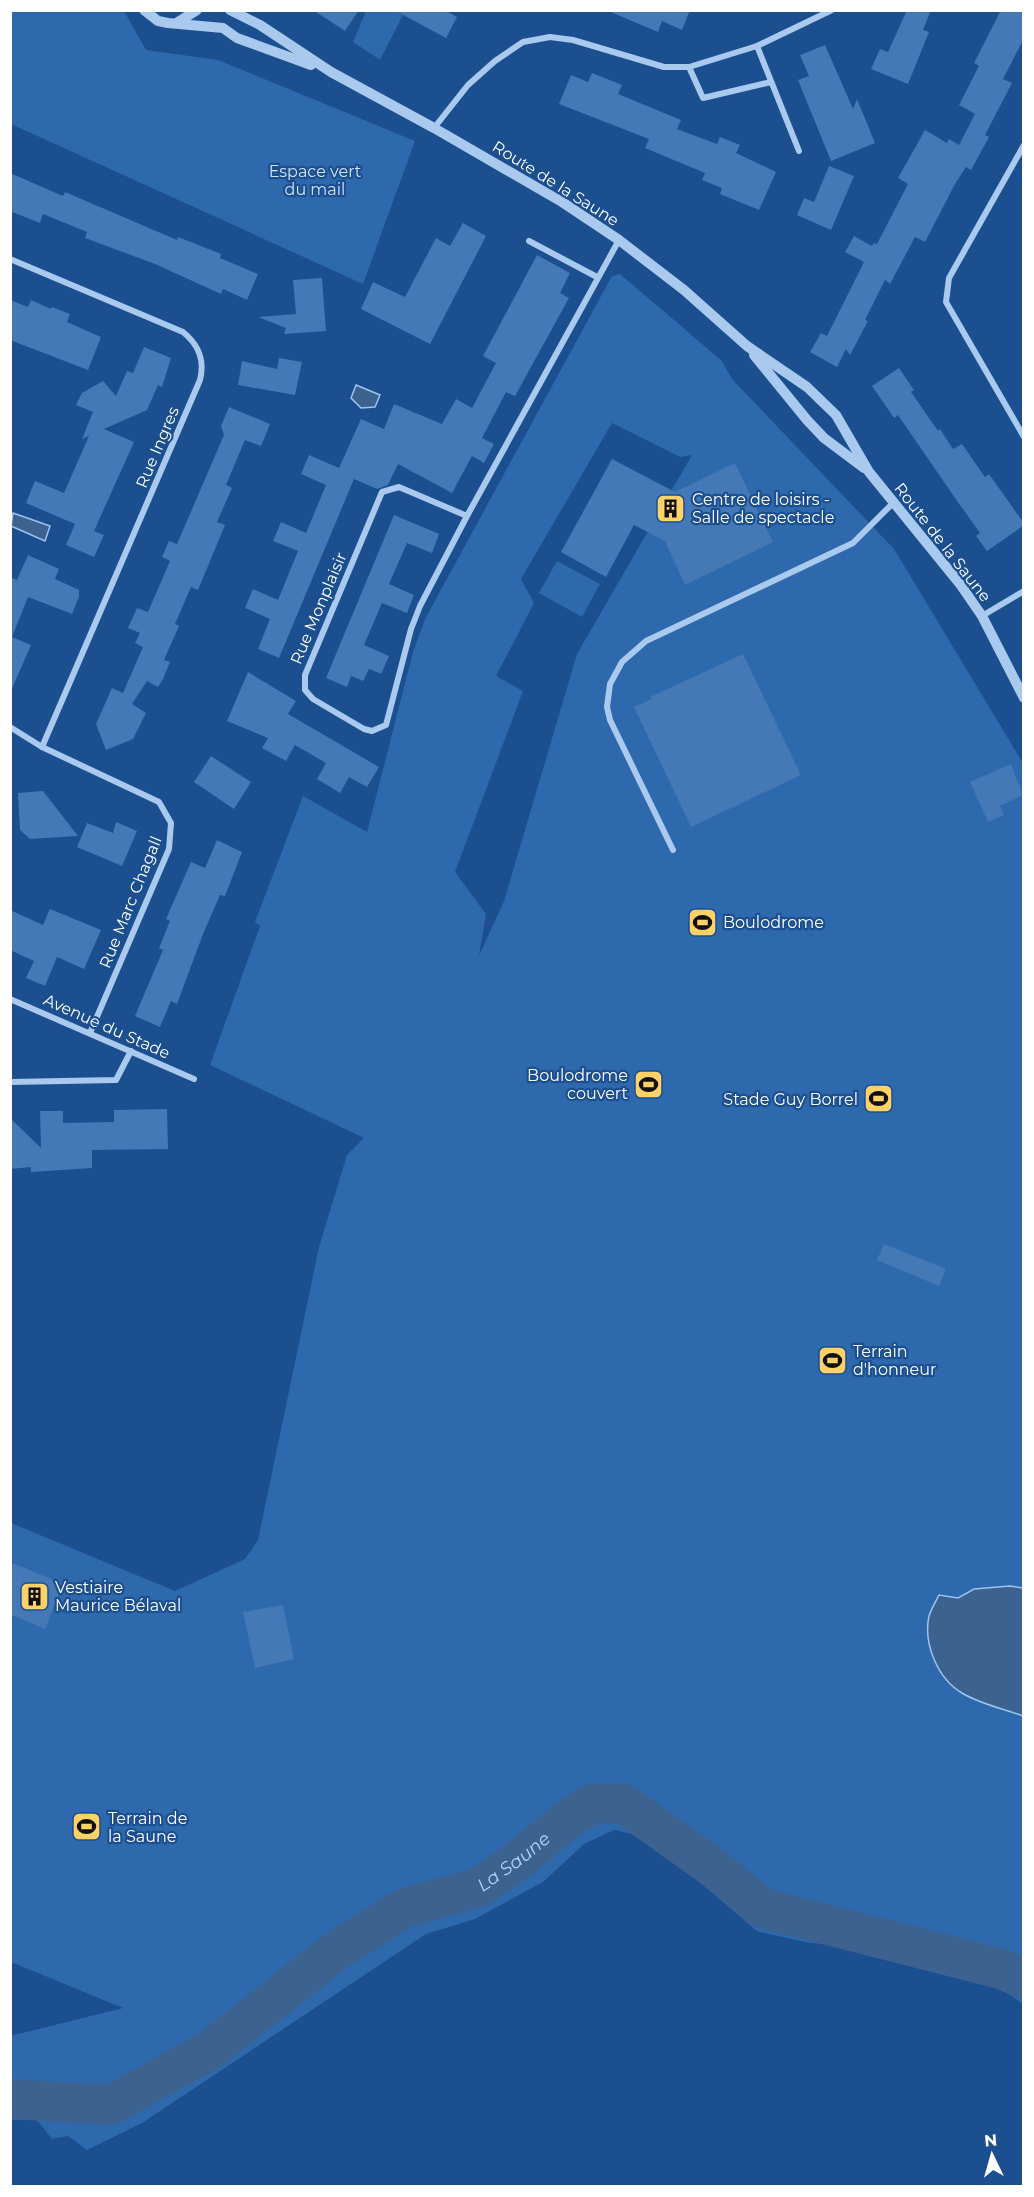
<svg xmlns="http://www.w3.org/2000/svg" width="1034" height="2197" viewBox="0 0 1034 2197" font-family="Montserrat,sans-serif">
	<style>
		.green { fill: #2e69ad; fill-rule: evenodd }
		.water { fill: #3c6290; stroke: #9cc4f0; stroke-width: 1.5 }
		.lines { fill: none; stroke-linecap: round; stroke-linejoin: round }
		.river { stroke: #3c6290; stroke-width: 40 }
		.building { fill: #4478b7 }
		.minor { stroke: #a9c9ee; stroke-width: 6 }
		.tertiary { stroke: #a9c9ee; stroke-width: 10 }
		.labels { text-anchor: middle; stroke-width: 4.5; stroke-linejoin: round; paint-order: stroke }
		.park-label { font-size: 16px; fill: #cfe3fa; stroke: #1b4f8f }
		.street-label { font-size: 16px; fill: #fff; stroke: #1b4f8f }
		.poi-label { font-size: 16px; fill: #fff; stroke: #1b4f8f; text-anchor: start }
		.water-label { font-size: 18px; font-style: italic; fill: #b5d3f5; stroke: #1b4f8f }
	</style>
	<rect width="100%" height="100%" fill="#1b4f8f"/>
	<!-- green -->
	<g class="green">
		<polygon points="124,11 146,50 218,60 415,141 363,284 11,124 11,11"/>
		<polygon points="366,11 405,11 380,60 353,42"/>
		<path d="M620,274L722,361L732,379L894,549L1023,763V2004L988,1980L915,1955L805,1942L757,1931L646,1837L614,1830L584,1844L543,1882L475,1919L426,1934L142,2123L87,2150L68,2136L52,2139L36,2119L11,2120L10,2036L123,2008L11,1962V1523L175,1591L245,1559L258,1540L319,1247L347,1155L364,1138L210,1065L260,926L255,922L303,796L367,832L413,652L425,619L612,276ZM612,423L680,457L692,455L577,654L504,901L479,956L486,914L455,872L523,691L496,676L534,603L521,579Z"/>
		<polygon points="557,561 600,584 582,617 539,593"/>
	</g>
	<!-- water -->
	<g class="water">
		<polygon points="356,385 380,395 375,407 361,408 351,398"/>
		<polygon points="13,513 50,526 45,541 11,526"/>
		<path d="M1010,1586L1023,1588V1716C1004,1709 980,1704 962,1693C938,1679 923,1644 929,1616C931,1609 936,1601 939,1595L958,1598L974,1589Z"/>
	</g>
	<g class="lines">
		<!-- river -->
		<path class="river" id="s1" d="M10,2099L111,2105L210,2050L336,1951L404,1908L480,1887L521,1858L567,1820L593,1803L624,1804L718,1871L762,1908L1001,1969L1024,1979"/>
	</g>
	<!-- building -->
	<g class="building">
		<polygon points="313,10 359,10 345,31"/>
		<polygon points="394,10 444,10 457,17 446,38"/>
		<polygon points="606,10 690,10 682,30 662,21 658,32"/>
		<polygon points="907,10 931,10 923,30 929,32 908,84 871,69 880,49 888,52"/>
		<polygon points="1001,10 1023,10 1023,40 1003,79 1012,83 985,135 989,137 971,170 966,167 955,184 925,242 915,237 890,284 885,280 865,320 868,321 850,355 846,349 837,367 810,352 821,333 827,336 864,262 845,252 854,236 872,246 874,243 877,244 908,184 898,178 925,130 947,143 949,139 959,145 975,114 959,105 979,66 974,63"/>
		<polygon points="825,45 853,109 857,99 875,143 831,161 798,80 809,76 800,55"/>
		<polygon points="592,73 622,85 618,94 681,120 677,129 717,144 720,137 740,145 736,153 776,172 759,210 720,194 722,188 702,180 705,173 645,148 649,139 559,104 571,75 588,82"/>
		<polygon points="829,166 854,176 831,230 797,215 804,198 814,202"/>
		<polygon points="10,173 63,196 65,192 177,240 178,237 221,254 220,258 258,274 247,300 223,289 221,294 155,264 85,238 87,232 43,214 40,223 10,211"/>
		<polygon points="463,223 486,236 430,344 361,309 373,282 405,297 436,238 450,246"/>
		<polygon points="537,255 570,273 560,293 569,298 515,396 506,392 482,438 494,444 484,463 472,456 452,493 398,464 388,485 377,489 354,479 279,658 258,649 270,619 245,608 253,589 278,600 298,551 273,541 281,522 306,533 326,485 301,474 309,455 339,468 361,419 384,429 394,404 442,424 456,399 472,408 496,363 483,356"/>
		<polygon points="322,278 326,331 284,334 286,328 258,317 296,314 293,280"/>
		<polygon points="10,300 28,307 31,300 51,309 52,307 70,314 67,322 101,337 88,370 10,340"/>
		<polygon points="144,347 171,358 162,387 158,385 147,410 104,429 134,442 94,531 104,535 94,557 66,545 75,524 26,503 35,481 64,493 89,436 82,439 93,412 76,405 82,393 103,381 116,396 127,371 133,373"/>
		<polygon points="279,358 302,362 295,395 238,385 242,361 277,369"/>
		<polygon points="899,368 914,390 911,392 938,431 940,429 953,449 962,444 985,477 989,474 1023,522 1023,526 987,551 976,536 980,533 955,498 898,415 894,418 872,386"/>
		<polygon points="229,407 270,424 261,446 245,440 226,485 232,488 217,522 225,525 198,590 191,587 175,624 179,626 164,660 170,662 163,679 158,687 147,681 132,704 146,713 133,739 106,750 96,724 112,688 123,693 143,647 135,643 140,633 128,628 137,608 148,612 170,561 162,557 169,541 177,544 196,500 224,435 221,426"/>
		<polygon points="612,459 675,492 735,463 773,542 685,585 665,541 634,525 606,577 561,552"/>
		<polygon points="394,515 439,534 432,553 407,543 389,584 414,595 407,613 382,603 364,645 389,656 381,674 369,669 363,681 351,676 347,687 326,678"/>
		<polygon points="28,555 59,569 55,579 79,590 79,597 72,614 28,597 12,637 31,645 10,693 10,577 17,580"/>
		<polygon points="743,654 801,775 691,827 634,707 652,699 650,697"/>
		<polygon points="248,672 296,701 288,714 379,767 367,787 349,777 340,793 317,779 326,763 295,745 286,761 262,748 268,738 227,721"/>
		<polygon points="211,756 251,782 234,809 194,782"/>
		<polygon points="1011,764 1023,795 1000,806 1004,815 988,822 970,782"/>
		<polygon points="43,791 78,836 30,839 20,830 18,793"/>
		<polygon points="116,822 137,831 122,866 77,847 87,823 113,833"/>
		<polygon points="217,840 242,852 225,896 220,895 203,934 177,1004 171,1001 160,1027 135,1016 163,950 159,948 170,921 166,919 191,862 205,868"/>
		<polygon points="50,909 101,930 84,969 57,957 45,986 26,978 34,961 10,950 10,910 43,925"/>
		<polygon points="167,1109 168,1149 92,1150 92,1168 31,1172 31,1167 10,1169 10,1118 41,1148 40,1111 63,1111 63,1123 114,1122 114,1110"/>
		<polygon points="884,1244 946,1269 939,1286 877,1260"/>
		<polygon points="10,1562 63,1584 45,1629 10,1614"/>
		<polygon points="283,1605 294,1659 255,1668 243,1612"/>
	</g>
	<g class="lines">
		<!-- minor -->
		<g class="minor">
			<polyline points="757,46 799,151"/>
			<polyline points="689,67 703,98 771,82"/>
			<polyline points="434,128 468,85 495,61 523,42 550,37 573,40 664,67 689,67 757,46 832,10"/>
			<polyline points="1024,145 949,278 946,302 1024,437"/>
			<polyline points="529,241 597,277"/>
			<path d="M10,259L183,332C199,345 205,360 200,380L42,747"/>
			<polyline points="467,516 399,487 382,492 305,675 305,690 313,699 364,729 372,731 386,725 411,629 420,606 467,516 619,240"/>
			<polyline points="982,616 1024,591"/>
			<polyline points="10,727 42,747 159,802 171,823 169,849 90,1033"/>
			<polyline points="673,850 610,720 607,707 610,684 622,662 646,641 853,543 894,502"/>
			<polyline points="10,999 194,1079"/>
			<polyline points="10,1082 116,1080 131,1051"/>
		</g>
		<!-- tertiary -->
		<g class="tertiary">
			<polyline points="144,10 158,21 168,23 223,28 237,38 311,65"/>
			<polyline points="230,10 260,25 331,72 434,128 562,202 619,240 684,290 747,346 807,387 836,415 869,472 960,584 982,616 1024,698"/>
			<polyline points="178,22 197,10"/>
			<polyline points="754,355 807,420 824,438 864,468"/>
		</g>
	</g>
	<!-- icons -->
	<defs>
		<symbol id="building-square" viewBox="-11 -11 22 22"><rect x="-9" y="-9" width="18" height="18" rx="4" fill="#ffd166" stroke="#1b4f8f"/><path d="M-4-6H4V6H1V3H-1V6H-4ZM-2.5-4.3h1.7v1.8h-1.7ZM.8-4.3h1.7v1.8H.8ZM-2.5-1h1.7V.8h-1.7ZM.8-1h1.7V.8H.8Z" fill="#111"/></symbol>
		<symbol id="stadium-square" viewBox="-11 -11 22 22"><rect x="-9" y="-9" width="18" height="18" rx="4" fill="#ffd166" stroke="#1b4f8f"/><path d="M0-5a6.5 5 0 1 0 0 10a6.5 5 0 1 0 0-10ZM-3.5-1.8h7v3.6h-7Z" fill="#111"/></symbol>
	</defs>
	<g fill-rule="evenodd">
		<use href="#building-square" x="654" y="492" width="33" height="33"/>
		<use href="#stadium-square" x="686" y="906" width="33" height="33"/>
		<use href="#stadium-square" x="632" y="1068" width="33" height="33"/>
		<use href="#stadium-square" x="862" y="1082" width="33" height="33"/>
		<use href="#stadium-square" x="816" y="1344" width="33" height="33"/>
		<use href="#building-square" x="18" y="1580" width="33" height="33"/>
		<use href="#stadium-square" x="70" y="1810" width="33" height="33"/>
	</g>
	<g class="labels">
		<!-- park labels -->
		<g class="park-label">
			<text x="315" y="177">Espace vert<tspan x="315" dy="18">du mail</tspan></text>
		</g>
		<!-- street labels -->
		<g class="street-label">
			<text transform="translate(556 183) rotate(32)" y="6">Route de la Saune</text>
			<text transform="translate(157 447) rotate(-67)" y="6">Rue Ingres</text>
			<text transform="translate(943 542) rotate(52)" y="6">Route de la Saune</text>
			<text transform="translate(318 608) rotate(-67)" y="6">Rue Monplaisir</text>
			<text transform="translate(130 902) rotate(-68)" y="6">Rue Marc Chagall</text>
			<text transform="translate(107 1026) rotate(24)" y="6">Avenue du Stade</text>
		</g>
		<!-- poi labels -->
		<g class="poi-label">
			<text x="692" y="505">Centre de loisirs -<tspan x="692" dy="18">Salle de spectacle</tspan></text>
			<text x="723" y="928">Boulodrome</text>
			<text x="628" y="1081" text-anchor="end">Boulodrome<tspan x="628" dy="18">couvert</tspan></text>
			<text x="858" y="1105" text-anchor="end">Stade Guy Borrel</text>
			<text x="853" y="1357">Terrain<tspan x="853" dy="18">d'honneur</tspan></text>
			<text x="55" y="1593">Vestiaire<tspan x="55" dy="18">Maurice Bélaval</tspan></text>
			<text x="108" y="1824">Terrain de<tspan x="108" dy="18">la Saune</tspan></text>
		</g>
		<!-- water labels -->
		<g class="water-label">
			<text dy="6" stroke="none"><textPath href="#s1" startOffset="576">La Saune</textPath></text>
		</g>
	</g>
	<!-- border -->
	<rect width="1034" height="2197" fill="none" stroke="#ffffff" stroke-width="24"/>
	<!-- north arrow -->
	<g transform="translate(992 2155) rotate(355)" stroke="#1b4f8f" stroke-width="4.5" paint-order="stroke">
	<path d="M0-4.5L10 22L0 15L-10 22Z" fill="#ffffff"/>
	<text y="-9" font-size="16" font-weight="bold" text-anchor="middle" fill="#ffffff">N</text>
	</g>
</svg>
